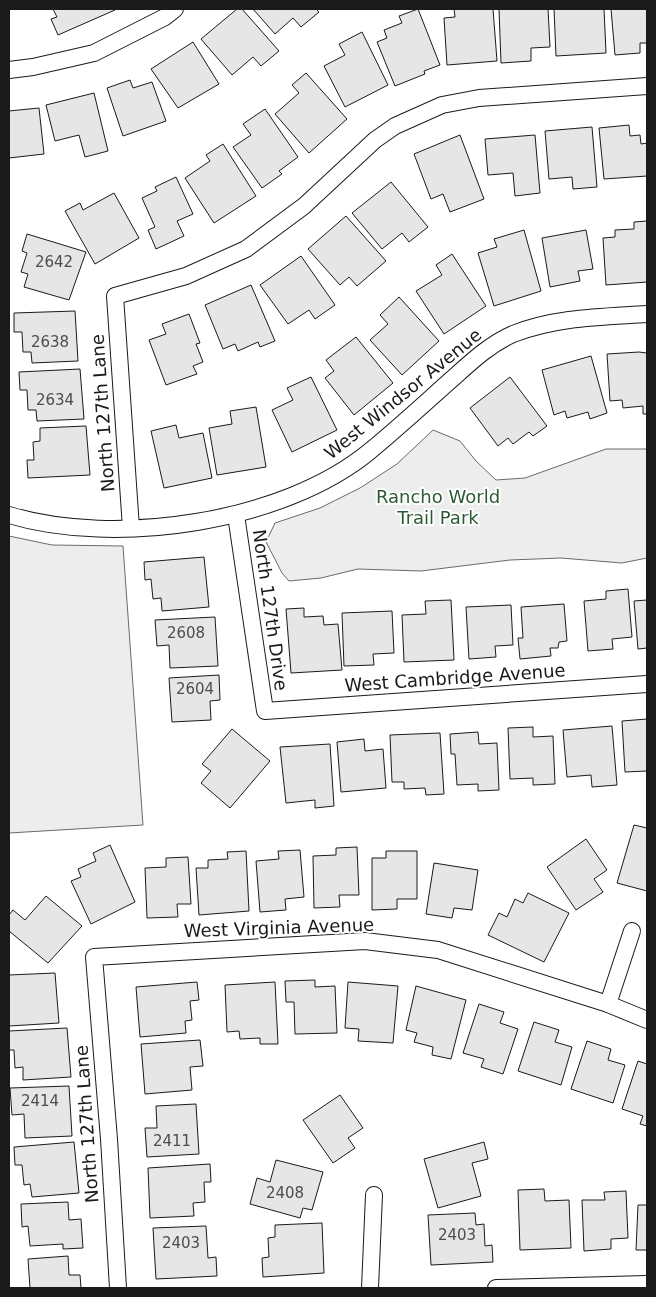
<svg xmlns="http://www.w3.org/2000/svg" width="656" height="1297" viewBox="0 0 656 1297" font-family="'DejaVu Sans',sans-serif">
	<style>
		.built { fill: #ededed; stroke: #6a6a6a }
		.building { fill: #e6e6e6; stroke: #1a1a1a }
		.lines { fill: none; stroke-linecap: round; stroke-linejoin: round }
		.street-casing { stroke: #1a1a1a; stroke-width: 18 }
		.street { stroke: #fff; stroke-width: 16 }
		.labels { text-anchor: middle; stroke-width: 4; stroke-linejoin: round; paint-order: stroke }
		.number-label { font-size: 15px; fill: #4d4d4d }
		.street-label { font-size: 18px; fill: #1a1a1a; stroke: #fff }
		.park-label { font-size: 18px; fill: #2b5a34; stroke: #fff }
	</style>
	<rect width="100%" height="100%" fill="#fff"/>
	<!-- built -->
	<g class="built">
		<polygon points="433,430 460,441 476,461 496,480 525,478 606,449 647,449 647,558 622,563 561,558 510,560 421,571 358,569 321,578 289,581 282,573 266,542 275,523 320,508 360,488 397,464"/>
		<polygon points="9,536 52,545 123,546 143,825 9,833"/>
	</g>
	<!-- building -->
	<g class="building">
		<polygon points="53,9 114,9 115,10 58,35 51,19 57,17"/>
		<polygon points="237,9 242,9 279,51 261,66 253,57 232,75 201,39"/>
		<polygon points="253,9 316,9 319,12 301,27 293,18 275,34"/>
		<polygon points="418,9 440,65 424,71 425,74 395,86 377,42 387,38 384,30 402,23 399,16"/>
		<polygon points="454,9 493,9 497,61 447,65 444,18 455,17"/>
		<polygon points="499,9 548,9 550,47 531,48 531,61 501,63"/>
		<polygon points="554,9 604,9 606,53 556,56"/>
		<polygon points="611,9 647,9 647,43 640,43 640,53 615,55"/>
		<polygon points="362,32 388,85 345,107 324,66 345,55 339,44"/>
		<polygon points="193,42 219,84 178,108 151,69"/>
		<polygon points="306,73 347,119 309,153 275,114 299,93 292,85"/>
		<polygon points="130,80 133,88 152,82 166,121 123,136 107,88"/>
		<polygon points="94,93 108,151 85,157 79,135 55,141 46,105"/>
		<polygon points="39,108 44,154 9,158 9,111"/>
		<polygon points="265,109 298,157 279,171 282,174 262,188 233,147 251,135 243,124"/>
		<polygon points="629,125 630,136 640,135 641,144 647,143 647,176 604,179 599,128"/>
		<polygon points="592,127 597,187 573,189 572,177 549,179 545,131"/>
		<polygon points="460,135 484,199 450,212 443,194 431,199 414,154"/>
		<polygon points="535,135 540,193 515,196 513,173 488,175 485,139"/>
		<polygon points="223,144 256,196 214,223 185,178 210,161 206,155"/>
		<polygon points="176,177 193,214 177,221 184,236 156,249 148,230 155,227 142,198 157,191 155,187"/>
		<polygon points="391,182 428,227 409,242 402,233 382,249 352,213"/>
		<polygon points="114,193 139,238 95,264 65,211 80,203 83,210"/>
		<polygon points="346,216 386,261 357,286 349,277 340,285 308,249"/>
		<polygon points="647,221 647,282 606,285 603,238 615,237 615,230 634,229 634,222"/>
		<polygon points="524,230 541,291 494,306 478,253 497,247 494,239"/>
		<polygon points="586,230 593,269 578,271 580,281 550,287 542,238"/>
		<polygon points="27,234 86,252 69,300 24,287 28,274 21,272 27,253 22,251"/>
		<polygon points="452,254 486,306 444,334 416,291 442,275 436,265"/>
		<polygon points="301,256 335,305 315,319 309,310 288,324 260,285"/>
		<polygon points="251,285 275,341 260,347 258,342 238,351 235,344 223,349 205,305"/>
		<polygon points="399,297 439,341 402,375 370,340 388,324 380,315"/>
		<polygon points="75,311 78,361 32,363 31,352 23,352 22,332 14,332 14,313"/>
		<polygon points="189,314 200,343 196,344 203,362 193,366 197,374 166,385 149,340 166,334 162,324"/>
		<polygon points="356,337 393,383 354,415 325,378 334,371 326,360"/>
		<polygon points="639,352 647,353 647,414 643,414 643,406 623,408 622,400 610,401 607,354"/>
		<polygon points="591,356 607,413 590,419 588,412 567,418 565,411 554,415 542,370"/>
		<polygon points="80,369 84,419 37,421 36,410 28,410 27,390 20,390 19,372"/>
		<polygon points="311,377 337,430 292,452 272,410 293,400 287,388"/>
		<polygon points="510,377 547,426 533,436 529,432 513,444 508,438 498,446 470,408"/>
		<polygon points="256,407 266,467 217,475 209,428 232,424 230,411"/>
		<polygon points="176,425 179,438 203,433 212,478 164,488 151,431"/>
		<polygon points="86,426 90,475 28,478 27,460 34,460 33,442 40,441 40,428"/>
		<polygon points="204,557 209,607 162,611 161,598 153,599 151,579 145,580 144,562"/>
		<polygon points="628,589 632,637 612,639 613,649 588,651 584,601 606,599 606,591"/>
		<polygon points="451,600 454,660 404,662 402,615 426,614 425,601"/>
		<polygon points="647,600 647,648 638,649 634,601"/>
		<polygon points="564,604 567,641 559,642 558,648 550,648 551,656 520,659 518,638 523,638 521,607"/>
		<polygon points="511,605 513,645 495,646 496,657 469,659 466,607"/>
		<polygon points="304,608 304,617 323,616 324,625 338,624 342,670 291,673 286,609"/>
		<polygon points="392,611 394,653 373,654 374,665 344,666 342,613"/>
		<polygon points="215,617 218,666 170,668 169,645 157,646 155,620"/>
		<polygon points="219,675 220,700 210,701 211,720 172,722 169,678"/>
		<polygon points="647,719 647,771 625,772 622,721"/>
		<polygon points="612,726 617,785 592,787 591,775 567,777 563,730"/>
		<polygon points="533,727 533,737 553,736 555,784 533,785 533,778 510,779 508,728"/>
		<polygon points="232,729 270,761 230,808 201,783 211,771 202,764"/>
		<polygon points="478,732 479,744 497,743 499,790 478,791 478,784 457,785 455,754 451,754 450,734"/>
		<polygon points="440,733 444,794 426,795 425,788 404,789 404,782 392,782 390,735"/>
		<polygon points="364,739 365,751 383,749 386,788 341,792 337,742"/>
		<polygon points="330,744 334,806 315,808 315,800 286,803 280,747"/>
		<polygon points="634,825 647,828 647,891 617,883"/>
		<polygon points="586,839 607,870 594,879 603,892 576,910 547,867"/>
		<polygon points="110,845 135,902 91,924 71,881 81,877 78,869 96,861 93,853"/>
		<polygon points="357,847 359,895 339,895 340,907 314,908 313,856 336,855 336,848"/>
		<polygon points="300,850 304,897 285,899 286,910 260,912 256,861 279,859 278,851"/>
		<polygon points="246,851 249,911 199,915 196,868 208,868 208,860 228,859 227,852"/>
		<polygon points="386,851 417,851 417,899 397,899 397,909 372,910 372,858 386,858"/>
		<polygon points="188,857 191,904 177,904 178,917 147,918 145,868 166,867 166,858"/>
		<polygon points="434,863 478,870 472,910 454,908 452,918 426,914"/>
		<polygon points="528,893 569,913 544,962 488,935 499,913 507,917 515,899 523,903"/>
		<polygon points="46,896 82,926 48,963 9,931 9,915 13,910 25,920"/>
		<polygon points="55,973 59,1023 9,1026 9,975"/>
		<polygon points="315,980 315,987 335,986 337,1033 295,1034 294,1002 286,1002 285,981"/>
		<polygon points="197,982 199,1000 190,1001 192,1020 185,1021 186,1033 140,1037 136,987"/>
		<polygon points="275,982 278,1044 260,1044 260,1038 240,1039 239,1031 227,1032 225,985"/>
		<polygon points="348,982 398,986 393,1043 358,1041 359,1029 345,1028"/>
		<polygon points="416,986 466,1000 451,1059 432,1055 433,1047 414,1042 417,1033 406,1030"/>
		<polygon points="479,1004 504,1012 500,1023 518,1029 503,1074 481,1067 484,1059 463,1053"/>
		<polygon points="534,1022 559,1030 555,1042 572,1047 561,1085 518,1071"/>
		<polygon points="67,1028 71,1077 23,1080 23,1067 15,1068 14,1050 9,1050 9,1031"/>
		<polygon points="200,1040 203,1066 190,1067 192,1090 145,1094 141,1044"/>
		<polygon points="587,1041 611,1049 608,1060 625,1065 613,1103 571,1089"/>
		<polygon points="638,1061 647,1064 647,1126 640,1124 643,1116 622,1109"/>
		<polygon points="69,1086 72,1136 25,1138 24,1114 12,1115 10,1088"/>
		<polygon points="340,1095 363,1128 348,1138 355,1148 333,1163 303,1120"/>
		<polygon points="196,1104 199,1154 147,1157 145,1128 157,1128 156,1106"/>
		<polygon points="74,1142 79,1193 32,1197 30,1184 24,1185 22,1165 15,1165 14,1147"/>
		<polygon points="484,1142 488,1159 472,1163 481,1196 438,1208 424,1159"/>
		<polygon points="276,1160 323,1172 312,1210 303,1208 300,1218 250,1204 257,1178 270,1182"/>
		<polygon points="210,1164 211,1182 204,1182 205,1202 193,1203 194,1216 150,1218 148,1168"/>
		<polygon points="544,1189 545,1201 569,1200 571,1248 520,1250 518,1190"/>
		<polygon points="626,1191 628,1238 611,1239 611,1249 584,1251 582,1200 605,1200 604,1192"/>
		<polygon points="68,1202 69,1220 81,1219 83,1248 63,1249 63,1244 30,1246 28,1226 22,1227 21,1204"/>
		<polygon points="638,1205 647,1205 647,1250 636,1250"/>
		<polygon points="475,1213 476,1225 484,1224 485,1246 492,1245 493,1262 431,1265 428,1215"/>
		<polygon points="322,1223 324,1273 263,1277 262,1258 269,1257 268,1238 275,1237 275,1225"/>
		<polygon points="206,1226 208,1258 216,1257 217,1276 156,1279 153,1228"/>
		<polygon points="68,1256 69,1275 80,1275 81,1288 30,1288 28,1259"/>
	</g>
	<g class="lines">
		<defs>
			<g id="street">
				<polyline points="9,70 33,67 94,53 165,17 175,9"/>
				<path d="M9,515C115,547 283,523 370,451C398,428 425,403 452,379C471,362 490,344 513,334C556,317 602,317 647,314"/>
				<polyline points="236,515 265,711 647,684"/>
				<polyline points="131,528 115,296 186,276 246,249 304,206 375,140 395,126 442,105 479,98 647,86"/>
				<polyline points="608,1004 632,931"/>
				<polyline points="118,1288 109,1139 94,957 365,941 438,950 608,1004 647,1020"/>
				<polyline points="370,1288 374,1195"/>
				<polyline points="496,1288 647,1284"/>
			</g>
		</defs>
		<!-- street casing -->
		<use href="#street" class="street-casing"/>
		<!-- street -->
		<use href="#street" class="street"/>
	</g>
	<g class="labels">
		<!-- number labels -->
		<g class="number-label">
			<text x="54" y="267">2642</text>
			<text x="50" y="347">2638</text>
			<text x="55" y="405">2634</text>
			<text x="186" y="638">2608</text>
			<text x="195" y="694">2604</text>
			<text x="40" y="1106">2414</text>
			<text x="172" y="1146">2411</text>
			<text x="285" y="1198">2408</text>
			<text x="457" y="1240">2403</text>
			<text x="181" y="1248">2403</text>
		</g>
		<!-- street labels -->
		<g class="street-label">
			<text transform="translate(403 394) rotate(-39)" y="6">West Windsor Avenue</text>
			<text transform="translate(103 413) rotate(-94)" y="6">North 127th Lane</text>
			<text transform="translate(270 610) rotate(82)" y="6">North 127th Drive</text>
			<text transform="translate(455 678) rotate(-4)" y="6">West Cambridge Avenue</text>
			<text transform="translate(279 928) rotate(-2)" y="6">West Virginia Avenue</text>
			<text transform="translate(87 1124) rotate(-94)" y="6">North 127th Lane</text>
		</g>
		<!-- park labels -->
		<g class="park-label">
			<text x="438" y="503">Rancho World<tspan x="438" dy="21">Trail Park</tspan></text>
		</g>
	</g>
	<!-- border -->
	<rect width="656" height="1297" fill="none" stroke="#1a1a1a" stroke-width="20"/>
</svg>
